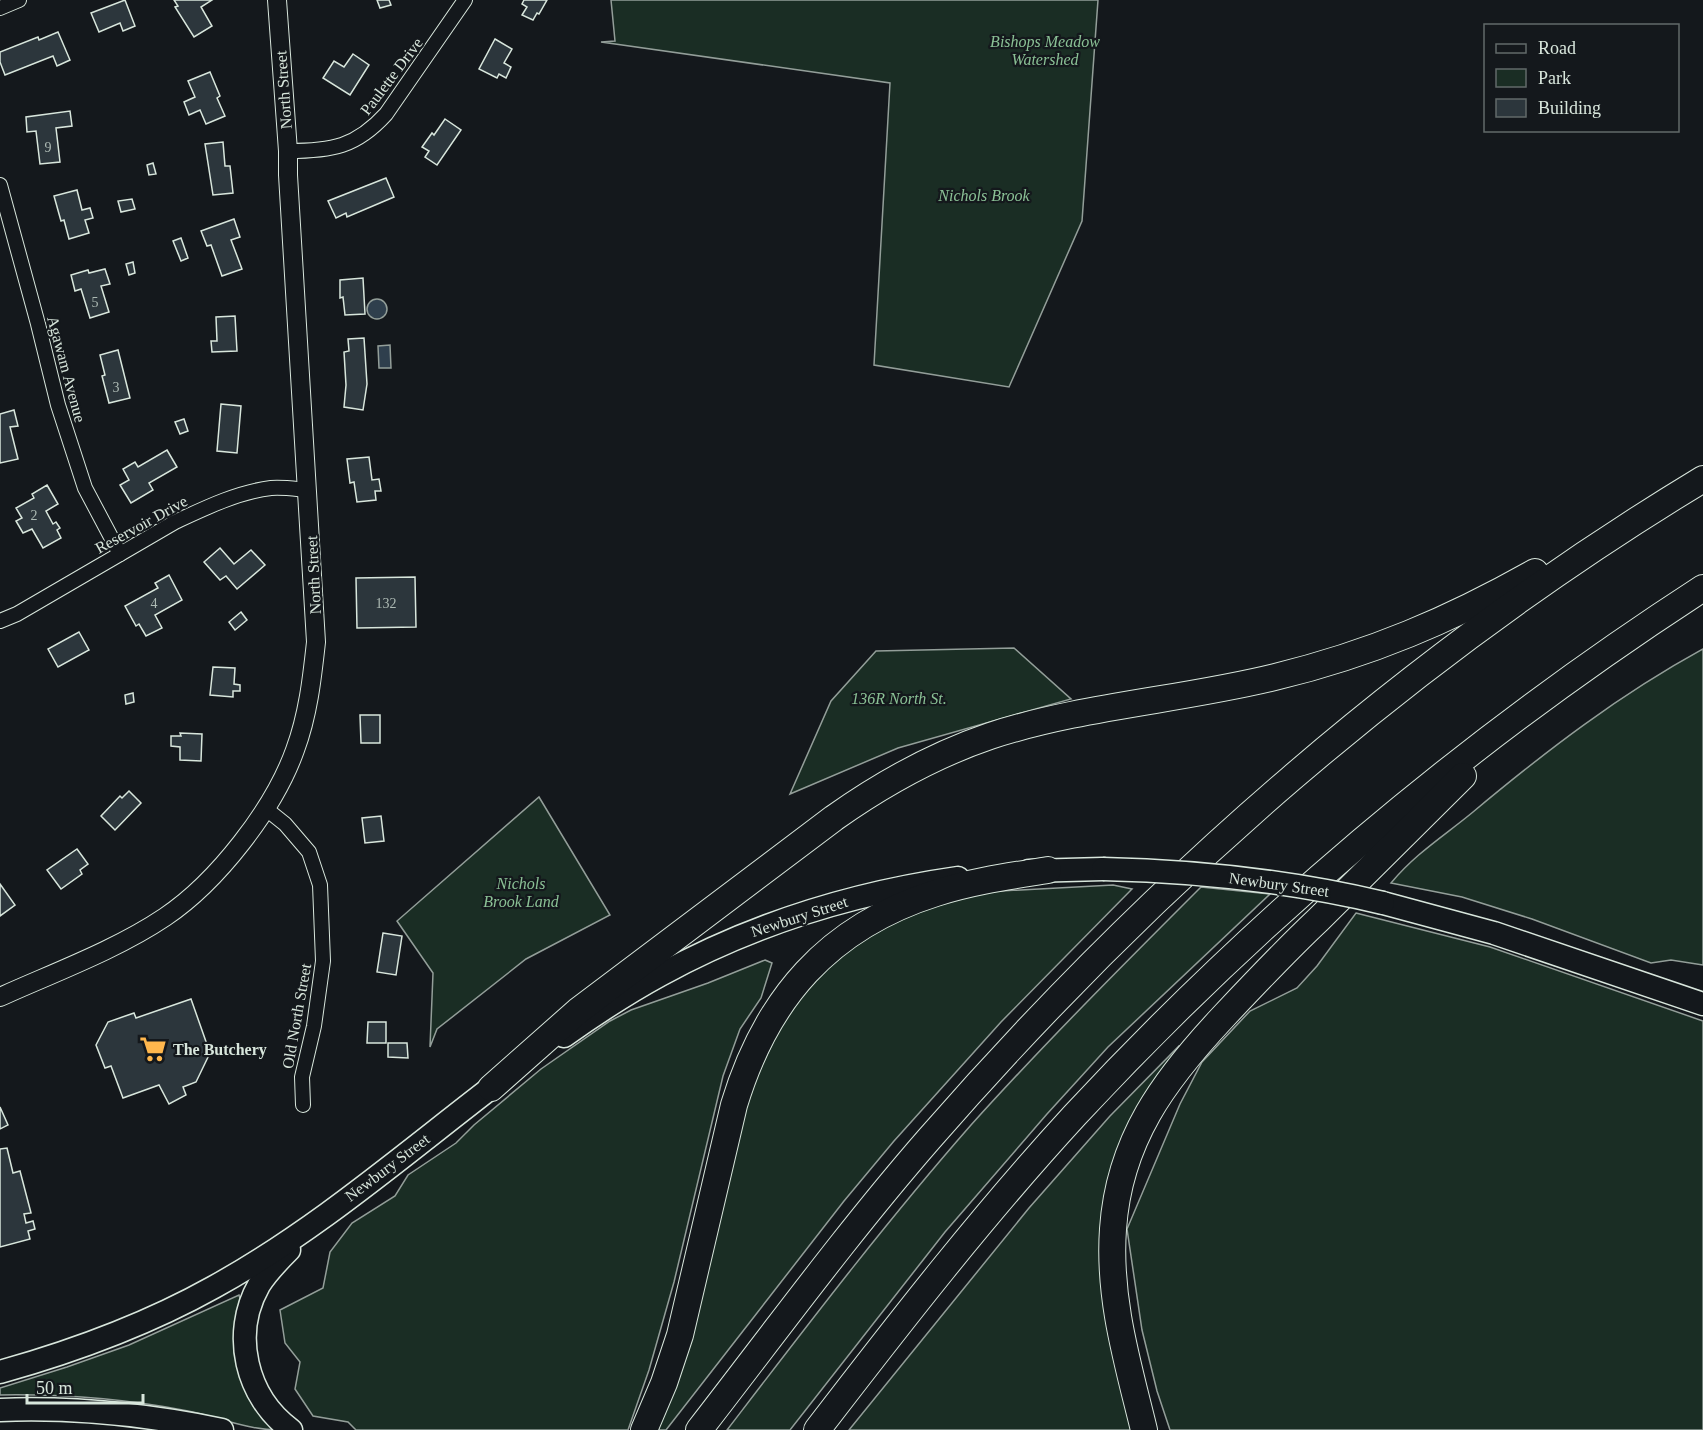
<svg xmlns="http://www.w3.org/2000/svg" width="1703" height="1430" viewBox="0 0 1703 1430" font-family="'Times New Roman',serif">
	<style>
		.green { fill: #1a2d24; stroke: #939e99; stroke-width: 1.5 }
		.water { fill: #2f3f4d; stroke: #939e99; stroke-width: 1.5 }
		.building { fill: #2c363c; stroke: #d8e6dc; stroke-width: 1.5 }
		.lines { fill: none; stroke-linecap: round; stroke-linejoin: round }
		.minor-casing { stroke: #d8e6dc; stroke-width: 16 }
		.tertiary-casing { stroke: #d8e6dc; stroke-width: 20 }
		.primary-casing { stroke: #d8e6dc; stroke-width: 25 }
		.motorway-casing { stroke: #d8e6dc; stroke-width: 28 }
		.minor { stroke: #14181c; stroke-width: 14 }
		.tertiary { stroke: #14181c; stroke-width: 18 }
		.primary { stroke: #14181c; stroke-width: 22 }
		.motorway { stroke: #14181c; stroke-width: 26 }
		.primary-bridge-casing { stroke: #d8e6dc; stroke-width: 25; stroke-linecap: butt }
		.primary-bridge { stroke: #14181c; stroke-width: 22 }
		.labels { text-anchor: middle; stroke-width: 4.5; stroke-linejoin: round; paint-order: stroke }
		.number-label { font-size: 14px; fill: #adbab4 }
		.park-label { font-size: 16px; font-style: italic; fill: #8ac095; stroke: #14181c }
		.street-label { font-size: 16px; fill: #d8e6dc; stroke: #14181c }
		.poi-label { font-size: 16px; font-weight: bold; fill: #d8e6dc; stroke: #14181c; text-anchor: start }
	</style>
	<rect width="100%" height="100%" fill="#14181c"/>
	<!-- green -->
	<g class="green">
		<polygon points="611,0 1098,0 1082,221 1009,387 874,365 890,83 601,42 615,41"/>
		<polygon points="1014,648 1071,699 898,748 790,794 831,701 876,651"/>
		<path d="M1703,649V965L1671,960L1651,963L1532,919L1462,897L1391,883C1416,853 1444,836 1473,812C1546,751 1619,695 1703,649Z"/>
		<polygon points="539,797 610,915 526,959 437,1029 430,1047 433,973 397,921"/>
		<polygon points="1113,885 1132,889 1001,1022 894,1141 844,1201 666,1430 652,1430 747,1097 791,1004 839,955 900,916 982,892"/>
		<path d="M1201,887L1270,894L1108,1047L1047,1114L945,1232L790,1430H727C806,1327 885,1223 971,1125C1045,1043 1123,965 1201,887Z"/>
		<polygon points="1356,913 1490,947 1703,1021 1703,1430 1170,1430 1157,1391 1142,1330 1127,1229 1180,1104 1202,1062 1250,1011 1297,988 1317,966"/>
		<polygon points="765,960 772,963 761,998 740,1029 723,1076 674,1282 649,1370 628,1430 356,1430 348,1422 313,1416 295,1389 300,1362 285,1343 280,1310 323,1288 330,1252 352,1223 395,1196 408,1175 456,1143 474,1125 541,1069 610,1021 631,1010 708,983"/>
		<polygon points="1179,1046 1182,1050 1111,1177 1134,1430 849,1430 1029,1208 1110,1116"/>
		<path d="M239,1295L278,1430C248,1430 218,1417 188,1411C126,1399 63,1394 0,1395V1388L67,1367L129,1345Z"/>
	</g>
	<!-- water -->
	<g class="water">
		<circle cx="377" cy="309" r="10"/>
		<polygon points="390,345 391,368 379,368 378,346"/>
	</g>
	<!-- building -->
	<g class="building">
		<polygon points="125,0 135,26 123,31 120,23 99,32 91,13"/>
		<polygon points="174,0 212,0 201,7 212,26 194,37 175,7 178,6"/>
		<polygon points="377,0 389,0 391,5 380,8"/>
		<polygon points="524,0 547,0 539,14 537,13 533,20 522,15 527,7 522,4"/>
		<polygon points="58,32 70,60 57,66 53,56 5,75 0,62 0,52 38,37 39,40"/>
		<polygon points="495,39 512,49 504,63 511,67 506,78 499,74 497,78 479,69"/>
		<polygon points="353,54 369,65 350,95 323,78 334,61 344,67"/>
		<polygon points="210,72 220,96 217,98 225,116 206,124 200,110 189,115 184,102 195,97 188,81"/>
		<polygon points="70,111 72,126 56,128 60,162 40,164 36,131 27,132 26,117"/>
		<polygon points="445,119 461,130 437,165 425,157 429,151 422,147 432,133 434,135"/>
		<polygon points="223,142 225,166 230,166 233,193 213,195 205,144"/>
		<polygon points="153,163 156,174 149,175 147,165"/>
		<polygon points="386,178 394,197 347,217 346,213 336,218 328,201"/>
		<polygon points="77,190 82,210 90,208 93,218 85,220 89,233 69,239 64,220 61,221 54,196"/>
		<polygon points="132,199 135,209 121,212 118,201"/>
		<polygon points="234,219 240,237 231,240 242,269 222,276 211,245 207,246 201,231"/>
		<polygon points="181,238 188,258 181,261 173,241"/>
		<polygon points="133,262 135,273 129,275 126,264"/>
		<polygon points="105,269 110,284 101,286 109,312 90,318 81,289 75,291 71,275 88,270 89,273"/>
		<polygon points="363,278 365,314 345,315 343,297 340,298 340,280"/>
		<polygon points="235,316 237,351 212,352 211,341 217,341 216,317"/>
		<polygon points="364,338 367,384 363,410 344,407 346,385 344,352 349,351 348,339"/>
		<polygon points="118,350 130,398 109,403 102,376 105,375 100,355"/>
		<polygon points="221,404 241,406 237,453 217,451"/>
		<polygon points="14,410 18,426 10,427 18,459 0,463 0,414"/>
		<polygon points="184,419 188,431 180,434 175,422"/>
		<polygon points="167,450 177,467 149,483 153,490 131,503 120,485 129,480 123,469 135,462 138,467"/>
		<polygon points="369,457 372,480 379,479 381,491 375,491 376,500 357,502 354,482 350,483 347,459"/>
		<polygon points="47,485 58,504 46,511 53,524 56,522 60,528 57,530 61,538 43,548 32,529 23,533 16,521 22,518 16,508 34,498 32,494"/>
		<polygon points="220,548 234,564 251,550 265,565 237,589 226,576 220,580 204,562"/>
		<polygon points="169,575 182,600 155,615 162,628 146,636 139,624 136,626 125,606 158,588 155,583"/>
		<polygon points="415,577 416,627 357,628 356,578"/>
		<polygon points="241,612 247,620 235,630 229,622"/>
		<polygon points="79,632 89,650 58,667 48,649"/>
		<polygon points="213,667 235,668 234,684 240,685 240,691 233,691 233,697 210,695"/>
		<polygon points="133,693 134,702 126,704 125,695"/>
		<polygon points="360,715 380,715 380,743 361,743"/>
		<polygon points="180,733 202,734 201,761 180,760 180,747 171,746 171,736 181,736"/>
		<polygon points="129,791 141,803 115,830 101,816 120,796 122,798"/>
		<polygon points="381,816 384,841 365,843 362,818"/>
		<polygon points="77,849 88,864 80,870 82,874 61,889 47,870"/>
		<polygon points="0,884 15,905 0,916"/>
		<polygon points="383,933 402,936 396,975 377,972"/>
		<polygon points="191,999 210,1053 196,1082 183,1087 186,1095 169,1104 159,1085 123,1098 111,1066 105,1068 96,1045 108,1022 134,1013 136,1018"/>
		<polygon points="368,1022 386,1022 386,1043 367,1043"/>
		<polygon points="388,1043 407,1043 408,1058 388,1057"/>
		<polygon points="0,1107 8,1125 0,1129"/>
		<polygon points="7,1148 13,1173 20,1171 31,1213 24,1214 26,1223 33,1221 35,1229 28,1231 30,1239 0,1247 0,1149"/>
	</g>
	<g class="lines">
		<defs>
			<g id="minor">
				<polyline points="0,8 19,0"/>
				<path d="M288,151C332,151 356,147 386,114L465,0"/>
				<polyline points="0,185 38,324 58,405 85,488 120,554"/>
				<path d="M0,621L17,614L175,522C205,508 238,492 271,488C283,487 296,489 308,490"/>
				<polyline points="265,808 285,824 309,852 320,885 323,961 314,1026 302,1077 303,1105"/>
			</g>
			<path id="tertiary" d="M0,997C53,973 116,950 165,917C217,882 274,809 295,750C308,715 312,679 316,642L288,175V151L277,0"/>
			<g id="primary">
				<polyline points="1029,871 1103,869"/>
				<polyline points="1383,903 1494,933 1703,1004"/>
				<path d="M564,1036C595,1014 627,993 660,975C753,924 853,893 958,878"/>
				<path d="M289,1250C278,1261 267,1272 259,1285C231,1334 246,1397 291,1430"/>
				<path d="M0,1372C75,1351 146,1325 214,1287C319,1229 410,1149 505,1077"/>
				<path d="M0,1410C74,1407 149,1415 222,1430"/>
			</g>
			<g id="motorway">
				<path d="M491,1088L578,1011L834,818C882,784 934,755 990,736C1081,706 1182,700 1275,677C1370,654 1450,620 1535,572"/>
				<path d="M644,1430L664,1383L680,1335L734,1105C766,999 828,927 936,893C973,881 1011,876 1048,870"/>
				<path d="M699,1430C775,1332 848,1232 929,1139C1152,883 1412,655 1703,479"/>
				<path d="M817,1430C900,1322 983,1215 1075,1115C1262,914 1473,737 1703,588"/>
				<path d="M1144,1430C1128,1364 1108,1299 1113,1229C1119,1140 1164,1080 1223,1017C1254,984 1285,951 1318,920C1366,872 1415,824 1463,776"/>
			</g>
		</defs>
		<!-- minor casing -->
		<use href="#minor" class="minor-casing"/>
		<!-- tertiary casing -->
		<use href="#tertiary" class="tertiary-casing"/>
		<!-- primary casing -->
		<use href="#primary" class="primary-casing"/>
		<!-- motorway casing -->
		<use href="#motorway" class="motorway-casing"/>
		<!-- minor -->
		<use href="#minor" class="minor"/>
		<!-- tertiary -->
		<use href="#tertiary" class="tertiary"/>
		<!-- primary -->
		<use href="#primary" class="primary"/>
		<!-- motorway -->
		<use href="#motorway" class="motorway"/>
		<defs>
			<path id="primary-bridge" d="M1103,869C1198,871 1290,881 1383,903"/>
		</defs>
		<!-- primary-bridge casing -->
		<use href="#primary-bridge" class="primary-bridge-casing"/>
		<!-- primary-bridge -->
		<use href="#primary-bridge" class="primary-bridge"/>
	</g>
	<!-- icons -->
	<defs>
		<symbol id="supermarket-bare" viewBox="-9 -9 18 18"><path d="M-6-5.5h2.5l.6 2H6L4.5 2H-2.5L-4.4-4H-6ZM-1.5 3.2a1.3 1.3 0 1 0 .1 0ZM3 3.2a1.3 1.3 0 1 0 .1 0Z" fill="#ffb74d" stroke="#14181c" stroke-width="2.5" paint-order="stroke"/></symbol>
	</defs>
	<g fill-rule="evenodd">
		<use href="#supermarket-bare" x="134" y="1030" width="38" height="38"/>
	</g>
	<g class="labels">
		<!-- number labels -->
		<g class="number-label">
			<text x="48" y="152">9</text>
			<text x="95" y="307">5</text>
			<text x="116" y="392">3</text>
			<text x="34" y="520">2</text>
			<text x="154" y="608">4</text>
			<text x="386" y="608">132</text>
		</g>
		<!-- park labels -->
		<g class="park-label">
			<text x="1045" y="47">Bishops Meadow<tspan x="1045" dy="18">Watershed</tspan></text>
			<text x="984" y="201">Nichols Brook</text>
			<text x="899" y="704">136R North St.</text>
			<text x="521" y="889">Nichols<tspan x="521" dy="18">Brook Land</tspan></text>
		</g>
		<!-- street labels -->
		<g class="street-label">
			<text transform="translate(391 76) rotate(-53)" y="6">Paulette Drive</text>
			<text transform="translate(283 90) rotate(-94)" y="6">North Street</text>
			<text transform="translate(67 369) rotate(75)" y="6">Agawam Avenue</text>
			<text transform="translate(141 524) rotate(-29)" y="6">Reservoir Drive</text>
			<text transform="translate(313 575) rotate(-93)" y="6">North Street</text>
			<text transform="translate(1279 884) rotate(8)" y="6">Newbury Street</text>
			<text transform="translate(799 916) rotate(-18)" y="6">Newbury Street</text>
			<text transform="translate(296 1016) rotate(-80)" y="6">Old North Street</text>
			<text transform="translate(387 1167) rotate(-37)" y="6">Newbury Street</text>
		</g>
		<!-- poi labels -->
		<g class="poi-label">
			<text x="173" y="1055">The Butchery</text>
		</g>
	</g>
	<!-- legend -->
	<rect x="1484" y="24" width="195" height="108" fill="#14181c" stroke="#626a69" stroke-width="1.5"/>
	<rect x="1496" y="44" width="30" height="9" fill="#14181c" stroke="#626a69" stroke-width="1.5"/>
	<text x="1538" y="54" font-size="18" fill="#d8e6dc">Road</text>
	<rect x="1496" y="69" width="30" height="18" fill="#1a2d24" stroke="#626a69" stroke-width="1.5"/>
	<text x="1538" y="84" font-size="18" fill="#d8e6dc">Park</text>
	<rect x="1496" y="99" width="30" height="18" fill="#2c363c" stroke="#626a69" stroke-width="1.5"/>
	<text x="1538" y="114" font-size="18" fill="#d8e6dc">Building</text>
	<!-- scale -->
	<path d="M27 1394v9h116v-9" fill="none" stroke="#d8e6dc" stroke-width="3"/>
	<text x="36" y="1394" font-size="18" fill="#d8e6dc" stroke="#14181c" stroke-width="4.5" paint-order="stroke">50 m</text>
</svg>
